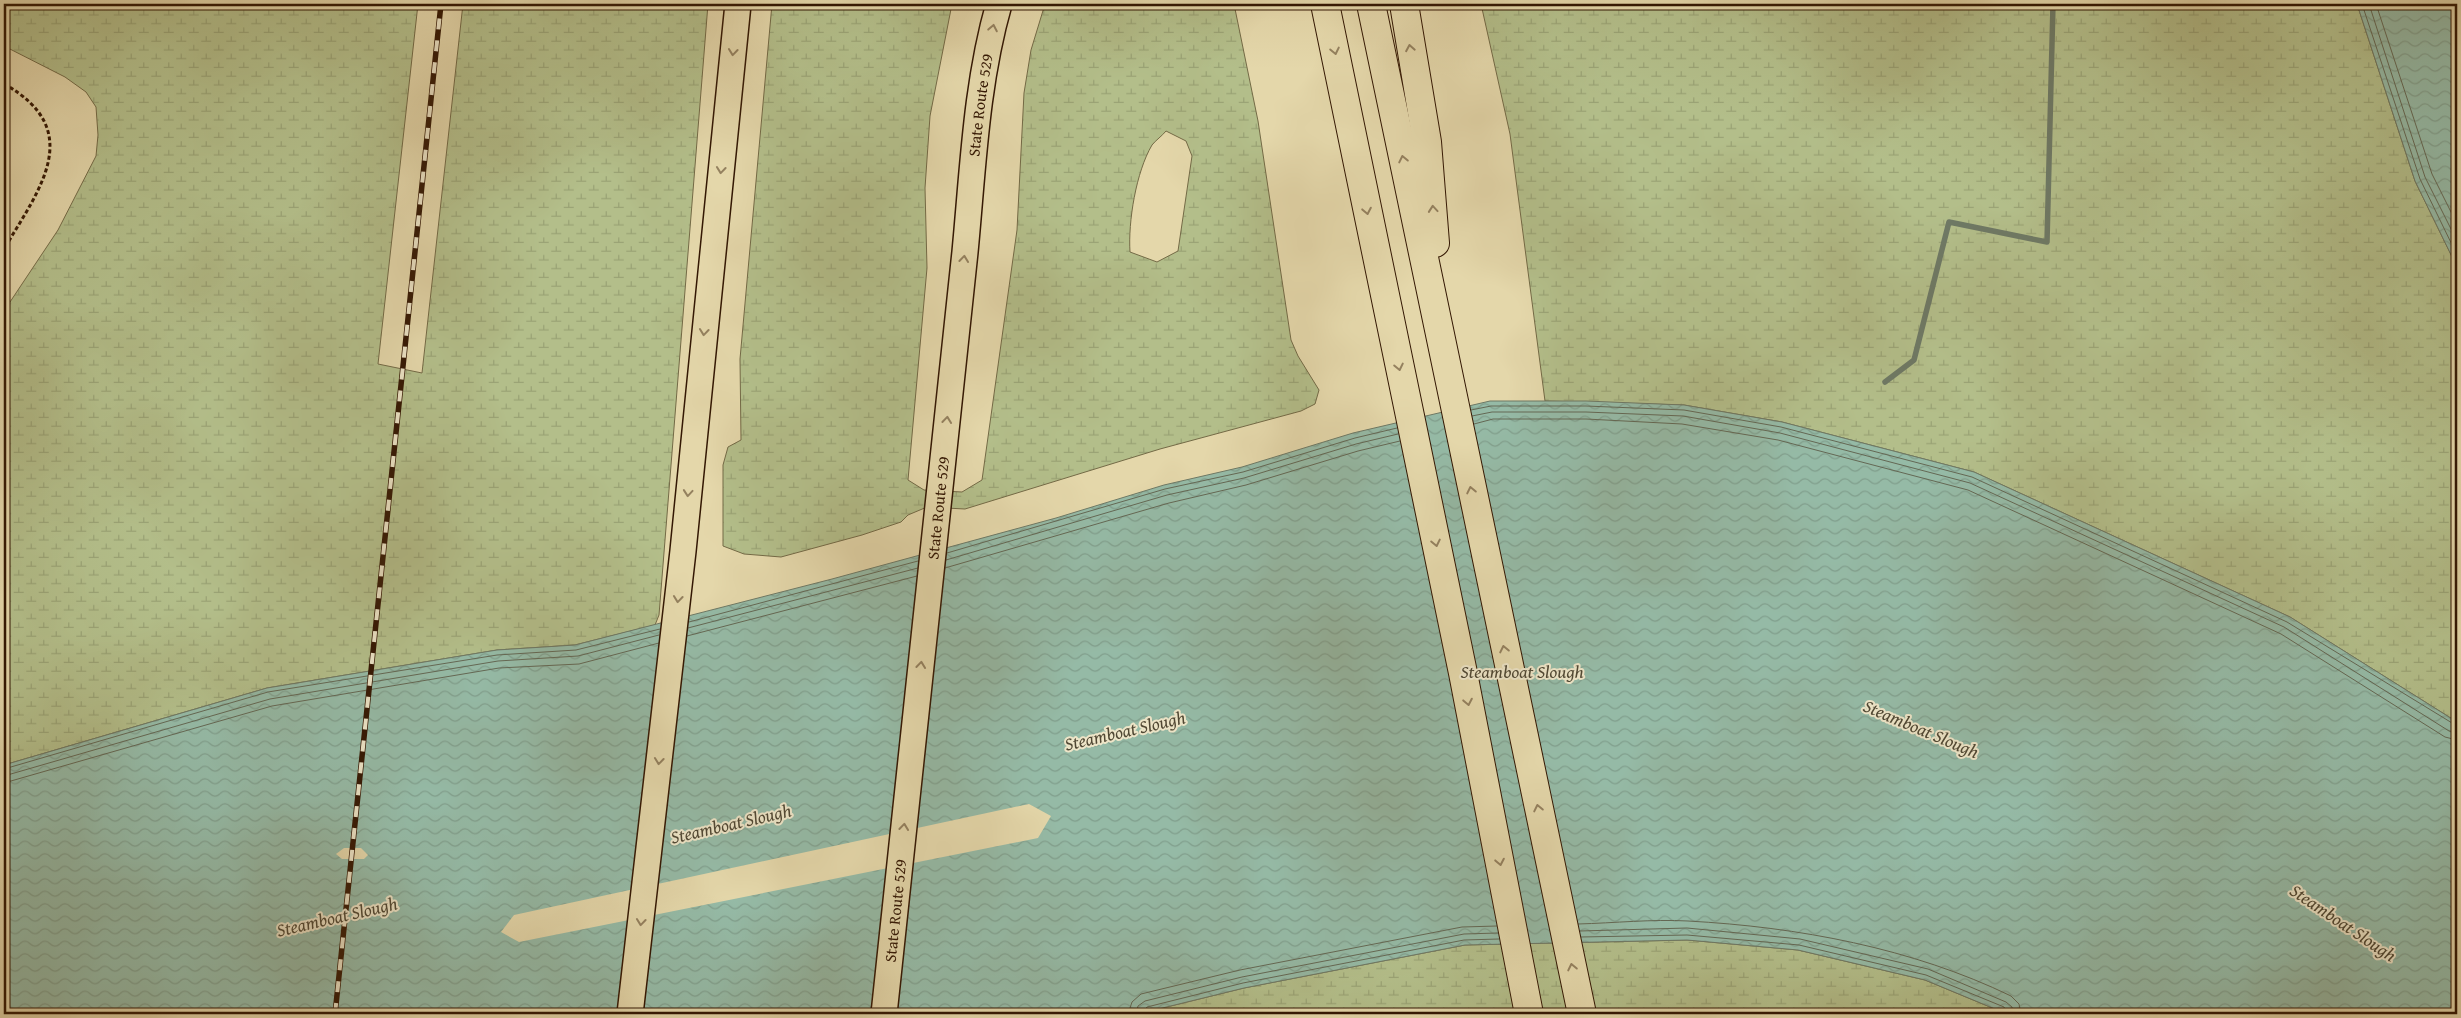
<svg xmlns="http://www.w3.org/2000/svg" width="2461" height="1018" viewBox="0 0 2461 1018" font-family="'Gentium Book Plus',serif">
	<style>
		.wetland { fill: url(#wetland-marsh); stroke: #736a46; fill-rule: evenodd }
		.water { fill: url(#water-waves); stroke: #6e7965 }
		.pier { fill: #e4d7aa }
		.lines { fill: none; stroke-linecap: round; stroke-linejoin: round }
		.shore { stroke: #646854; stroke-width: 1 }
		.stream { stroke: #6e7965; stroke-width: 5.5 }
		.major-casing { stroke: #331703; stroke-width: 28 }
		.highway-casing { stroke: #331703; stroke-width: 30 }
		.path { stroke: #331703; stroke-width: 3; stroke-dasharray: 4 2.5; stroke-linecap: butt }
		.major { stroke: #e4d7aa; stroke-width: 25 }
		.highway { stroke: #e4d7aa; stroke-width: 28 }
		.rail-casing { stroke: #331703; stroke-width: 5.5 }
		.rail { stroke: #ede5c8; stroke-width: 4; stroke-dasharray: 11; stroke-linecap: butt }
		.oneway { stroke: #94815f }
		.labels { text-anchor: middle; stroke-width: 4; stroke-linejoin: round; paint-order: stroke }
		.street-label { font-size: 16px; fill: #331703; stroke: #ede5c8 }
		.water-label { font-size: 18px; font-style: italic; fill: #504834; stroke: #ede5c8 }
	</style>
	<defs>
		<pattern id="wetland-marsh" width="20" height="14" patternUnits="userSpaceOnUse" patternTransform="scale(1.25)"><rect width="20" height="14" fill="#b3be8a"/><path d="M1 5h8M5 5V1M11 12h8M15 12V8" fill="none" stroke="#9aa375"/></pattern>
		<pattern id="water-waves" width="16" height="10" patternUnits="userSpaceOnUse" patternTransform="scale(1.25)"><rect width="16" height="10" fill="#95baa6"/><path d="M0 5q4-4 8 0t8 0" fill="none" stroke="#819f8d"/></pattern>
	</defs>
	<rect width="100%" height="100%" fill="#e4d7aa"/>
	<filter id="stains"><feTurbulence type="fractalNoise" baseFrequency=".004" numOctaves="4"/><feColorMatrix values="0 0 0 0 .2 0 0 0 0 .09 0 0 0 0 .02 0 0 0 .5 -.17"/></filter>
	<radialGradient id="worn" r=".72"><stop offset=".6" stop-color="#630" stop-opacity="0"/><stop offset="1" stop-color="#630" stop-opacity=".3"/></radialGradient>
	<!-- wetland -->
	<g class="wetland">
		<polygon points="4,4 418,4 378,364 422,373 463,4 708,4 659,615 655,625 575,645 497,650 267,688 4,765 4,311 58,230 96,156 98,135 96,107 86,92 65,77 4,46"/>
		<path d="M772,4H952L930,116L925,188L927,268L908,480L924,490L962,492L982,480L1017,230L1024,93L1031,50L1045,4H1234L1258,121L1291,340L1298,356L1319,390L1315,404L1301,411L1160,449L965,509L927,507L908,515L901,522L862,535L781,557L744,554L723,546V465L728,447L741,440L740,359ZM1166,131L1186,141L1192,156L1178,251L1157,262L1130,252C1128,222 1136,172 1152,145C1156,140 1162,136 1166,131Z"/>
		<polygon points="1481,4 2357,4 2415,181 2457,267 2457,722 2290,617 1974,472 1782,422 1684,405 1545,401 1510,134"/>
		<polygon points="1687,940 1798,950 1925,980 2007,1014 1708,1014 1483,1009 1465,1014 1138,1014 1244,988 1465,945"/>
	</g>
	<!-- water -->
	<g class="water">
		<polygon points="2357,4 2457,4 2457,267 2415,181"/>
		<polygon points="1490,401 1586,401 1684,405 1782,422 1974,472 2290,617 2457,722 2457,1014 2007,1014 1925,980 1798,950 1687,940 1465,945 1244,988 1138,1014 4,1014 4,765 267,688 497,650 575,645 832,579 1056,518 1164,485 1242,467 1353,433"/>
	</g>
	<!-- pier -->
	<g class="pier">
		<polygon points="1029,804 1051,816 1038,838 519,942 501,932 514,915"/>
		<polygon points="344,848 361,848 368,855 364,859 342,859 336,854"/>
	</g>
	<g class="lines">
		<!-- shore -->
		<g class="shore">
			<polyline points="2362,4 2420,179 2457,255"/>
			<polyline points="2369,4 2425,177 2457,241"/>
			<polyline points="2376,4 2432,174 2457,224"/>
			<polyline points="1471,410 1491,406 1586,406 1684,410 1781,427 1972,477 2287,622 2457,726"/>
			<polyline points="1472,416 1492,412 1586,412 1683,416 1780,433 1970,483 2284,627 2449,731 2457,732"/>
			<polyline points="1474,424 1493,419 1586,419 1682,424 1778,440 1968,490 2281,634 2445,737 2457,740"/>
			<polyline points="947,553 1165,489 1243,472 1355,438 1397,428"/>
			<polyline points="946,560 1167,495 1244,478 1356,444 1398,434"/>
			<polyline points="945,568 1169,503 1246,485 1358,451 1400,441"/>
			<polyline points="689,622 918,561"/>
			<polyline points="688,628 918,568"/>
			<polyline points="687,636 917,576"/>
			<polyline points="4,769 268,692 497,655 576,650 660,629"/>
			<polyline points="4,776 270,699 498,661 578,656 659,635"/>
			<polyline points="4,783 272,706 499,668 579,664 659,643"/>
			<path d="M1578,924C1615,923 1652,919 1688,921C1798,927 1912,948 2011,996L2019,1004L2021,1014"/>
			<polyline points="1580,931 1687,928 1800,939 1928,969 2006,1002 2012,1007 2013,1014"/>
			<polyline points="1581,937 1687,935 1799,945 1926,975 2004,1007 2007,1014"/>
			<polyline points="1128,1014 1132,1002 1141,994 1240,970 1462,927 1497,926"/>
			<polyline points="1136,1014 1138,1006 1145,1001 1242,977 1464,934 1498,933"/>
			<polyline points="1142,1014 1147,1007 1243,983 1464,940 1499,939"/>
		</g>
		<!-- stream -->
		<polyline class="stream" points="1885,382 1914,360 1949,222 2047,242 2053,4"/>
		<defs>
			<g id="major">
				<polyline points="630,1014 683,551 738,4"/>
				<path id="s1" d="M884,1014L965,252C973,169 976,84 999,4"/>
			</g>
			<g id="highway">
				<polyline points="1325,4 1463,673 1529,1014"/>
				<polyline points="1371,4 1582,1014"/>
				<polyline points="1404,4 1427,142 1435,243"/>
			</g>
		</defs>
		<!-- major casing -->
		<use href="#major" class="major-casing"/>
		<!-- highway casing -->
		<use href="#highway" class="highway-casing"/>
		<!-- path -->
		<path class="path" d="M4,84C87,130 39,190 4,249"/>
		<!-- major -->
		<use href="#major" class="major"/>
		<!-- highway -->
		<use href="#highway" class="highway"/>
		<defs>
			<polyline id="rail" points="335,1014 441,4"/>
		</defs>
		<!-- rail casing -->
		<use href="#rail" class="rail-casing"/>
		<!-- rail -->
		<use href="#rail" class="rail"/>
	</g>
	<!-- one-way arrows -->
	<defs><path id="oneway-chevron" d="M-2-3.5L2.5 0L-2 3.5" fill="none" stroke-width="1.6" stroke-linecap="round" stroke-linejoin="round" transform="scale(1.25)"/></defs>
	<g class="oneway">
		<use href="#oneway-chevron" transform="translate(993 28) rotate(-79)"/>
		<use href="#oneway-chevron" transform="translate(1410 48) rotate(-100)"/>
		<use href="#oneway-chevron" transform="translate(1335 51) rotate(78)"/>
		<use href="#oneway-chevron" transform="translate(733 52) rotate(96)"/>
		<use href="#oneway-chevron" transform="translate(1403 159) rotate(-102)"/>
		<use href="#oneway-chevron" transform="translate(721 170) rotate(96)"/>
		<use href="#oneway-chevron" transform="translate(1433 209) rotate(-95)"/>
		<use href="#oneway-chevron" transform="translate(1367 211) rotate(79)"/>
		<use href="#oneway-chevron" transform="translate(964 259) rotate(-84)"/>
		<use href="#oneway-chevron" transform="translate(704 332) rotate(96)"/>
		<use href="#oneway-chevron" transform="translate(1399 367) rotate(78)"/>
		<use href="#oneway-chevron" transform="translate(947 420) rotate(-84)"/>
		<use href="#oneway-chevron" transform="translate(1471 490) rotate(-102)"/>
		<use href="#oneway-chevron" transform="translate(688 493) rotate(95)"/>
		<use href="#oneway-chevron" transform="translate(1436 543) rotate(78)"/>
		<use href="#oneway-chevron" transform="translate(678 599) rotate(96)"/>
		<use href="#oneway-chevron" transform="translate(1504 649) rotate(-102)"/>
		<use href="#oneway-chevron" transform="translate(921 665) rotate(-84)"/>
		<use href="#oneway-chevron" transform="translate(1468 702) rotate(79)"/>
		<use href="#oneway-chevron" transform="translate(659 761) rotate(96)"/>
		<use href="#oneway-chevron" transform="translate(1538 808) rotate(-102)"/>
		<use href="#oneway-chevron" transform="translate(904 827) rotate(-84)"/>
		<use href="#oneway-chevron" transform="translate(1500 862) rotate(79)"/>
		<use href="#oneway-chevron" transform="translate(641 922) rotate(96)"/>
		<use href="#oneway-chevron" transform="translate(1572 967) rotate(-102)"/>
	</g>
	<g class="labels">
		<!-- street labels -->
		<g class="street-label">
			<text dy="6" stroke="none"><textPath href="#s1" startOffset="914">State Route 529</textPath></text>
			<text dy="6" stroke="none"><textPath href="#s1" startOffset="509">State Route 529</textPath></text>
			<text dy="6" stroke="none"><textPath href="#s1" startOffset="104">State Route 529</textPath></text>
		</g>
		<!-- water labels -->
		<g class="water-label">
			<text x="1522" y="678">Steamboat Slough</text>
			<text transform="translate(1921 729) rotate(23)" y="6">Steamboat Slough</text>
			<text transform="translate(1125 731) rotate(-13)" y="6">Steamboat Slough</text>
			<text transform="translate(731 824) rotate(-13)" y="6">Steamboat Slough</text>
			<text transform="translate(337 917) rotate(-13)" y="6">Steamboat Slough</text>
			<text transform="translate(2343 923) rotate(34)" y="6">Steamboat Slough</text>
		</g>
	</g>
	<!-- margin -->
	<rect width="2461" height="1018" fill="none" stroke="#e4d7aa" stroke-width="20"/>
	<rect x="5" y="5" width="2451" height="1008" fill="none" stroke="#331703" stroke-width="2.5"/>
	<rect x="10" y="10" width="2441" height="998" fill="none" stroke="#331703"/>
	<rect width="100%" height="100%" filter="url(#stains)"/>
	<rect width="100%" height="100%" fill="url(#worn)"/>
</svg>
